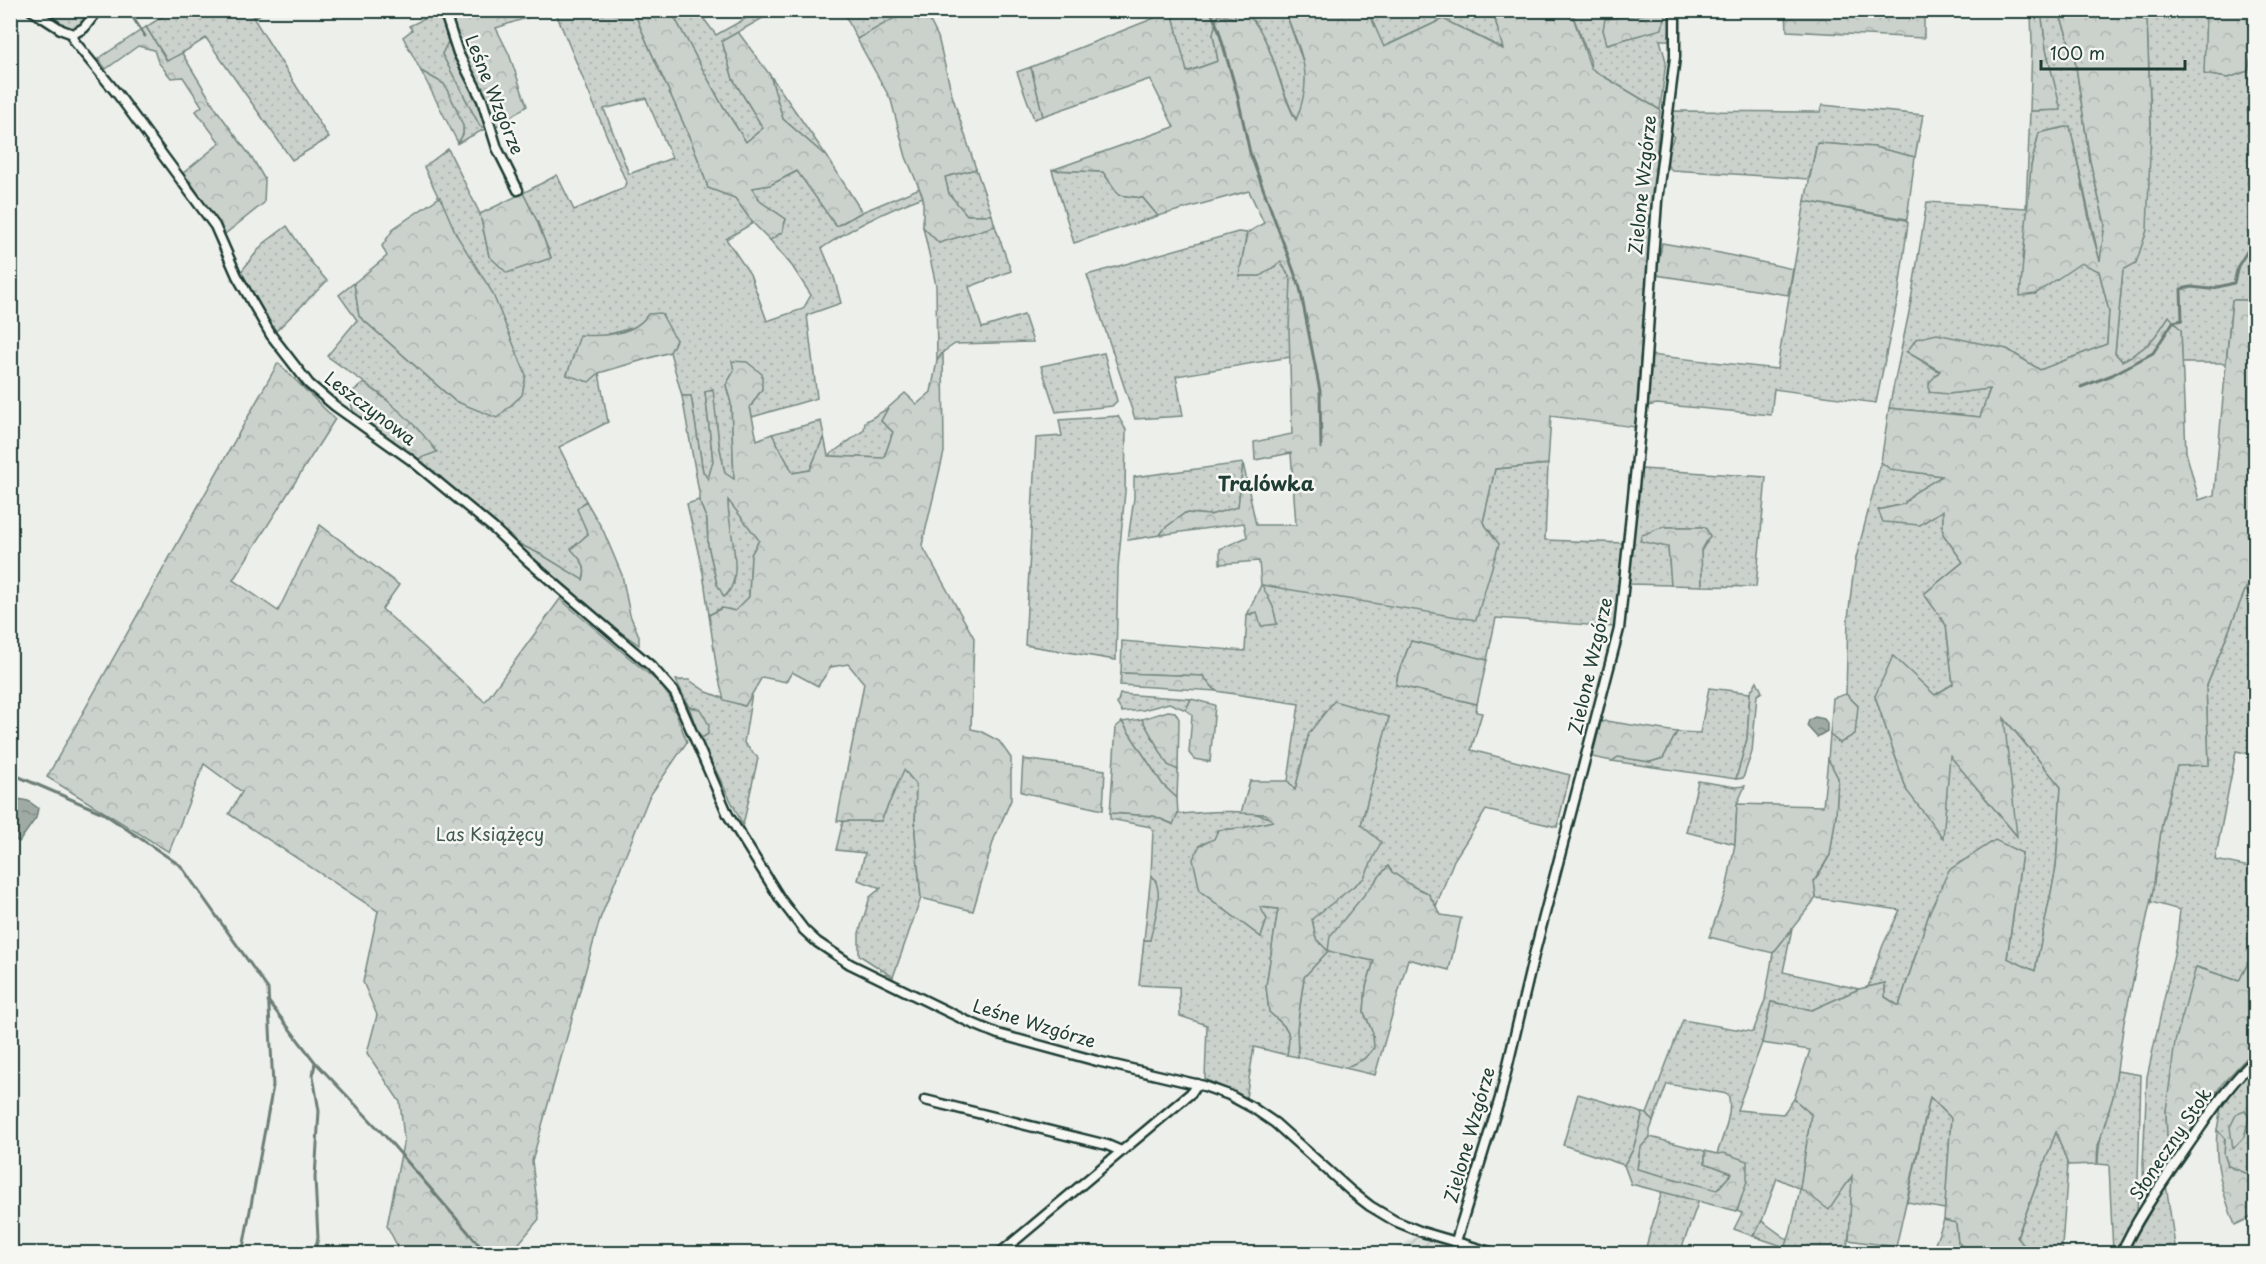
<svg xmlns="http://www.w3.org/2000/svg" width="2266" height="1264" viewBox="0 0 2266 1264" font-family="'Playpen Sans',sans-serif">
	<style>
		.industrial { fill: url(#industrial-furrows) }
		.green { fill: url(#green-dots); stroke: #758880; stroke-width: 1.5; fill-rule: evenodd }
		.forest { fill: url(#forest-crowns); stroke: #758880; stroke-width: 1.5 }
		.water { fill: url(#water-ripples); stroke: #6c7e77; stroke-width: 1.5 }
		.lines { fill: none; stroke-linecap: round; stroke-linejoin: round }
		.stream { stroke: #6c7e77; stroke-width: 3 }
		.minor-casing { stroke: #1f3d34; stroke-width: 13 }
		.minor { stroke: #f6f6f2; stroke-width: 8 }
		.labels { text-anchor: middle; stroke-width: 5; stroke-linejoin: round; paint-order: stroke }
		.street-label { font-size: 18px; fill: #1f3d34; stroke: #f6f6f2 }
		.park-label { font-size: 18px; fill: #415b52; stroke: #f6f6f2 }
		.neighbourhood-label { font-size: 20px; font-weight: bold; fill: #1f3d34; stroke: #f6f6f2 }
	</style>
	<defs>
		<pattern id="industrial-furrows" width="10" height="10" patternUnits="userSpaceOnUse" patternTransform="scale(1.5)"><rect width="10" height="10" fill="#dce0db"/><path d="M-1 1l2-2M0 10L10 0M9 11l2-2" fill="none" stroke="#bcc1bd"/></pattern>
		<pattern id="green-dots" width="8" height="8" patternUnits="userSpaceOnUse" patternTransform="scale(1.5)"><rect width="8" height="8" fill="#cbd2cc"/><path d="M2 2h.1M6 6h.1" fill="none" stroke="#aeb5b0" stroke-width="1.8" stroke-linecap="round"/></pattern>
		<pattern id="forest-crowns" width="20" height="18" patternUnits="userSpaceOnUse" patternTransform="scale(1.5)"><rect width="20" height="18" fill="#cbd2cc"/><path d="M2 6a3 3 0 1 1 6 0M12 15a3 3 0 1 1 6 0" fill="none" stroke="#aeb5b0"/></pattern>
		<pattern id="water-ripples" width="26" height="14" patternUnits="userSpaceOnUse" patternTransform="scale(1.5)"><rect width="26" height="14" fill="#9faaa4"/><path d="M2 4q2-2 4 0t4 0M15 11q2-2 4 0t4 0" fill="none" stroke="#818c86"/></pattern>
	</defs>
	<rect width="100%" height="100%" fill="#edefea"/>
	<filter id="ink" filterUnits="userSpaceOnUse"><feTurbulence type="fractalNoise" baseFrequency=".0167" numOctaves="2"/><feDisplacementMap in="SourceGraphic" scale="12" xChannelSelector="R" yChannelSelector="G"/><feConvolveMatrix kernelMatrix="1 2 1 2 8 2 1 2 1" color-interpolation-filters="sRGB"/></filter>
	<g filter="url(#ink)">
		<!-- industrial -->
		<polygon class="industrial" points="1415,1236 1467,1253 1391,1253"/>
		<!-- green -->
		<g class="green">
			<polygon points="41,11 93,11 85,21 70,30"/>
			<polygon points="171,11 247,11 254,18 257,11 265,11 254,19 329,138 292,160 206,38 168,62 146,27"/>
			<polygon points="441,11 448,42 442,54 480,126 487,128 458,143 463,134 463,127 456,108 444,84 421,71 403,37 412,30 409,26"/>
			<path d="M555,11H634C657,71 689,126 708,188L735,198L753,223L726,239L750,274L767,321L803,309L811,295L792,266L770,240L782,232L786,219L761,202L752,188L770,185L798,171L837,226L862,212L920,188L923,197C888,210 853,227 822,248L834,277L841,303L807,315L817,398L752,417L750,407L762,389L734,371L726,385L731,403L734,480L725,474L719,444L712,389L705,392L713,461L708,480L703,472L691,396H682L670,352L676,340L642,325L599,337L574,358L567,374L599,373L608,422L559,447L586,501L578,509L588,534L572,549C581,560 588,566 583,581L542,555L517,543L418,459L436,452L383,396L327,356L357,320L339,295L354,283L359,316L455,401L457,236L424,167L448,149L480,214L489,256L551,257L537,221L523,193L557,175L574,210L624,188L626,182ZM646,98L672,158L629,174L604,109Z"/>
			<polygon points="671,11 698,11 716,35 759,11 775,11 722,41 733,79 763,128 746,142 721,103"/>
			<polygon points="843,11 909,11 857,39"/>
			<polygon points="1172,11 1235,11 1235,18 1218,15 1213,34 1218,61 1186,72"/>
			<path d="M1244,11H1285L1306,70V91L1297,121C1277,87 1274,37 1244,11Z"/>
			<polygon points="1368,11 1504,11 1495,19 1504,49 1443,19 1383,47"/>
			<polygon points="1571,11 1644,11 1644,14 1603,30 1608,44 1661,29 1666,11 1671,11 1669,40 1660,40 1666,61 1660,110 1591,69 1590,60"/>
			<polygon points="2041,11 2059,11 2075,60 2090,161 2105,225 2100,263 2070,127 2039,133 2031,166 2028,224 2022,258 2035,294 2081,262 2099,271 2109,311 2107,344 2040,370 2007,349 1907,352 1940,372 1949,394 1990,388 1980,417 1889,408 1909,312 1927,202 2026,208 2030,111 2060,110 2046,49"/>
			<polygon points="2099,11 2206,11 2205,74 2228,78 2248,71 2255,38 2255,300 2232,300 2226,363 2182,363 2181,330 2159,333 2144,351 2122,361 2115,353 2123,269 2148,168 2151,129 2147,20"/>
			<polygon points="1031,67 1043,116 1034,119 1017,72"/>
			<polygon points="770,75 828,158 783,119"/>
			<path d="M1822,105L1923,115L1915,157L1874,147L1817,143L1809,179L1672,170L1666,164C1666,149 1670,149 1674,136L1669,134L1671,111L1820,112Z"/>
			<polygon points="976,169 992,215 967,215 949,194 945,177"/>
			<polygon points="1052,170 1103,172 1119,195 1143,198 1158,216 1074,243"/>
			<polygon points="1805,201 1906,220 1908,223 1898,297 1876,403 1774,389 1771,415 1657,404 1647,406 1650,355 1777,369"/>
			<polygon points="287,226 311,262 327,281 276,331 259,307 240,273 263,244"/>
			<polygon points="995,226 1011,271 969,287 982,328 1024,315 1033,342 955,344 943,352 937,361 936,285 923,227 939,243"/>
			<polygon points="1238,232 1247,233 1239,276 1260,276 1281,262 1291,279 1290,357 1176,376 1183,416 1135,419 1087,275"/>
			<polygon points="1104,353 1117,401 1112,406 1056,412 1041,366"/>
			<polygon points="888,408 881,421 893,432 884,458 828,456 864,430 865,422"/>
			<polygon points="1118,416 1126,430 1125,491 1118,568 1116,660 1025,645 1036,438 1062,436 1059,420"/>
			<polygon points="821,421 824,436 810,470 793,473 772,434"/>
			<polygon points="1881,462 1890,469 1943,476 1914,493 1904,504 1878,510 1943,509 1943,534 1963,562 1924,594 1946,625 1953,684 1935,695 1875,696 1907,791 1950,755 2016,835 2003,717 2061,787 2056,868 2035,971 2007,959 2022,853 1930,911 1899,1006 1885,997 1885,983 1868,987 1883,945 1900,910 1816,898 1814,882 1830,855 1836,815 1838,778 1828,759 1830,735 1840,743 1858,706 1846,694 1848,619 1852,583 1856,558"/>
			<polygon points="1243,463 1238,507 1210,515 1185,513 1165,528 1160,535 1128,540 1134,498 1134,477"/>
			<polygon points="1548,464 1545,540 1624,543 1614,627 1496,618 1487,660 1411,641 1398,674 1396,685 1477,704 1476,712 1482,713 1471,750 1570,775 1557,827 1486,810 1454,860 1436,906 1428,893 1414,887 1392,872 1388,866 1328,951 1374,961 1366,987 1364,1012 1373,1033 1374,1048 1364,1059 1345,1068 1298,1057 1297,1028 1304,977 1328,951 1316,939 1312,919 1361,825 1389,717 1309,733 1295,791 1288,781 1299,704 1216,691 1203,676 1121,673 1122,641 1245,651 1247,615 1273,607 1261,585 1483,522 1495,469"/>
			<polygon points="1642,469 1766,477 1756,587 1702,586 1701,551 1710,536 1705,527 1662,527 1641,541 1668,547 1671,585 1629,584 1639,477"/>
			<polygon points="728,499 759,540 751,555 749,597 735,611 722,608 709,615 703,573 687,504 699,500 707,520 708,545 717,584 734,584 734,554 728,513"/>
			<polygon points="2246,587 2255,609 2255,755 2236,751 2215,860 2255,868 2255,958 2251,957 2239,981 2197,967 2166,1111 2168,1164 2144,1199 2143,1164 2147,1077 2176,945 2180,910 2151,902 2162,823 2177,765 2209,765 2206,688"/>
			<polygon points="676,680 689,680 707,692 744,706 752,693 744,743 758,758 743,825 700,739 708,734 700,709 689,707"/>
			<polygon points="1709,688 1750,693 1747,739 1736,779 1612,761 1618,757 1650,762 1663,758 1677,732 1700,733"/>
			<polygon points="1120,694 1191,699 1186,710 1169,703 1143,710 1122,712 1117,704"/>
			<polygon points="1142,719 1168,765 1178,769 1177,798 1163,785 1122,722"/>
			<polygon points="904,769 916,784 915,833 921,898 893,977 859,955 859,933 870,897 881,888 858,880 865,853 836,850 843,821 881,821"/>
			<polygon points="1698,781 1736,787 1745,786 1737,804 1735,844 1686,832"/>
			<path d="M1110,813L1154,816L1172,824L1178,814C1205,813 1252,806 1274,821L1242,828L1218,830L1200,891L1261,937L1267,919L1259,907L1278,909L1266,986L1269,1012C1288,1029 1292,1028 1287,1055L1254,1047L1246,1098L1205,1079L1207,1025L1180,1016L1179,987L1139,985L1144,940H1150L1156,880L1151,875L1153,831L1151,827L1110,819Z"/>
			<path d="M1792,929L1783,972L1859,989L1812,1010L1771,1002L1762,1043L1737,1110L1783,1114L1794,1099L1811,1114L1800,1188L1852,1175L1851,1223L1846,1253H1783L1790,1234L1800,1189L1777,1178L1762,1221L1753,1236L1734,1229L1742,1213L1737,1211L1747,1181L1717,1154C1722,1138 1734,1111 1728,1094L1667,1084L1653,1122L1647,1114L1683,1020L1753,1032L1765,1000L1773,953Z"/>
			<polygon points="2255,1064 2255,1191 2253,1176 2228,1166 2224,1154 2225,1139 2217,1130 2222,1101"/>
			<path d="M2117,1071L2141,1075L2137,1214L2116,1253H2113L2109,1165L2098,1164C2098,1133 2112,1103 2117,1071Z"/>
			<polygon points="1578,1094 1643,1113 1633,1150 1624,1165 1563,1145"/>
			<polygon points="1930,1097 1951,1118 1945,1209 1907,1202"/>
			<polygon points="2056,1131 2068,1165 2062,1246 2063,1253 2030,1253 2017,1238"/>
			<polygon points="1650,1137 1705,1151 1705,1163 1732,1173 1717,1190 1637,1169 1640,1148"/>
			<polygon points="2166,1184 2176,1253 2126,1254"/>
			<polygon points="1662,1191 1699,1200 1680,1253 1644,1254"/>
			<polygon points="1944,1220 1956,1223 1958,1242 1969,1253 1932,1252"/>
		</g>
		<!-- forest -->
		<g class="forest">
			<polygon points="909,10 925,11 938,37 952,95 976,169 945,177 949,194 967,215 992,215 995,226 939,243 923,227 923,197 906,157 891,100 857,39"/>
			<path d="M447,11H488L492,16L508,11H547L496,28L509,54L527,106L495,127C479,88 459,50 447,11Z"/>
			<path d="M634,11H671L721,103L746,142L763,128L733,79L722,41L738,32L770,75L783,119L828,158L862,212L836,226L797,171L770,185L752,188L761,202L786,219L782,232L770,240L753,223L735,198L708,188C689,126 657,71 634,11Z"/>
			<path d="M1172,11L1187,72L1218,61L1213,34L1218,15L1235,18V11H1244C1275,38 1276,86 1296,120C1315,74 1301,54 1285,11H1368L1384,47L1443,19L1503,49L1495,19L1504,11H1571L1591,69L1660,110L1635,427L1551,416L1548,464L1495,469L1483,522L1499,544L1476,620L1262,585L1273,607L1277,624L1261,626L1257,612L1247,615L1261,585L1259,561L1220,564V549L1247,537L1244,523L1160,535L1165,528L1185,513L1210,515L1238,507L1243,463L1256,525H1296L1291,453L1255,460L1254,442L1292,434L1289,330L1291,279L1281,262L1260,276H1239L1247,233L1264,223L1249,191L1158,216L1143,198L1119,195L1103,172L1052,170L1174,127L1150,79L1043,116L1031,67Z"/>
			<polygon points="1644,11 1666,11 1662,29 1607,44 1603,30 1605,19 1644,14"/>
			<polygon points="1786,11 1924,11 1924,38 1787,31"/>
			<polygon points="2031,11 2041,11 2046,49 2061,110 2030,111 2032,44"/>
			<path d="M2059,11H2099L2147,20L2151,129L2147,230L2136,263L2123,270L2115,353L2122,361C2146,349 2155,339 2169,316L2181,330L2186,452L2199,500L2214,495L2232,300H2255V609L2246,588L2206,688L2209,765L2177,766L2162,823L2153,890L2124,1022L2113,1097L2098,1145L2097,1164L2068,1165L2056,1132L2017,1237L2030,1253H2021L2006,1249L2005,1253H1969L1958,1242L1956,1223L1944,1220L1951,1118L1930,1097L1896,1247L1849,1240L1852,1176L1829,1210L1800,1188L1811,1114L1794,1099L1810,1050L1762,1043L1771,1002L1812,1010L1859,989L1885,983V997L1899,1006L1930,911L1949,870L1995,840L2022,853L2007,958L2035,971L2056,868L2061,787L2004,718L2017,836L1950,756L1943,838L1907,791L1875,696L1893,656L1935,695L1953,684L1946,625L1924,594L1963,562L1943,534V510L1920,525L1883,522L1878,510L1904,504L1914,493L1942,476L1890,469L1881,462L1889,408L1980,417L1990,389L1948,394L1929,392V383L1940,371L1907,352L1916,339L1937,334L2007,349L2040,370L2107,344L2109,311L2099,271L2081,263L2035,294L2020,296L2031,166L2039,133L2070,126L2092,233L2100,261L2105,224L2090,161L2075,60Z"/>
			<polygon points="2206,11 2255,11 2255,38 2248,71 2228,78 2204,74"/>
			<polygon points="146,27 167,61 182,53 216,109 254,161 265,180 264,203 225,234 190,181 182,174 220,143 196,111 202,106 183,77 171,78 158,62 154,50 138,46 106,69 98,59"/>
			<polygon points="448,42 484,114 487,128 480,126 442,54"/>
			<polygon points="421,71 444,84 456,108 463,126 463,134 458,143"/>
			<polygon points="1817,143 1874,147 1915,157 1907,219 1805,201"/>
			<polygon points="523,193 537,221 551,258 507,273 489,256 480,214"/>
			<polygon points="440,197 457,236 492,292 526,375 522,395 497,418 455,401 359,316 354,283 387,256 382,246 394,228"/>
			<polygon points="1662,243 1720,253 1793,269 1788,295 1656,275"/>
			<path d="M661,313L676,340L670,352L599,373L589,382L567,375L580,335C603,337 635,335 648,314Z"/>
			<path d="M943,352L944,452L922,545L974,638L971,729L980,731L999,741L1011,758V800L994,839L973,911L921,898L915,833L916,784L904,770L881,821H837C845,775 856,730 864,683L848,664L831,667L818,686L792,672L786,682L762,677L745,706L724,700L717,671L709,615L722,608L735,611L749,597L751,555L759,540L728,500C727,527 747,578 724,597L717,584L708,545L707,520L699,500V492L682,396H691L703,472L708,479L713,461L705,392L713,389L719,444L725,473L734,479L731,403L726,385L734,371L732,361L747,362L762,374V389L750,407L757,440L772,434L793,473L810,470L824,436L828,456L884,458L893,432L881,421L888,408L905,393L917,404L931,392L937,361Z"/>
			<polygon points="278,363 335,419 233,580 278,611 320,525 399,585 382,609 485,702 560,599 659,683 670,698 687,742 649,797 600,919 532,1161 539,1219 511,1253 401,1253 387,1226 404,1139 400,1102 367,1053 377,1015 363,982 378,911 229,814 242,792 204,764 169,852 47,777"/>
			<path d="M364,383C391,402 417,425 437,452L418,459L353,411L349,394Z"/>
			<path d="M586,501L603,530L622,575L630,615L639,636V645C595,615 553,582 517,543L542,555L583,580C588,566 581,560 571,549L588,534L577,509Z"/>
			<polygon points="1662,527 1705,527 1710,536 1701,551 1702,586 1671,585 1668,547 1640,541 1642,535"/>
			<polygon points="1411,641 1487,660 1477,704 1396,685 1398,674"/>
			<polygon points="1121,673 1203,676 1216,691 1120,685"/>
			<polygon points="1757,681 1762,692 1757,695 1752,752 1743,778 1736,779 1747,739 1750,693"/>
			<polygon points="1846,694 1858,706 1855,734 1840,743 1830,735 1833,698"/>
			<polygon points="1191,699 1215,705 1210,762 1194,759 1189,753 1192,715 1186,710"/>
			<path d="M1334,701L1389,717L1361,825L1381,842L1364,878L1312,919L1316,939L1328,951L1330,936L1388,866L1392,872L1414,887L1428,893L1441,915L1461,918L1449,970L1408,959L1375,1075L1345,1068L1364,1059L1374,1048L1373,1033L1364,1012L1366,987L1374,961L1328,951L1304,977L1297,1028L1298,1057L1287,1055C1292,1028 1288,1029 1269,1012L1266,986L1278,909L1260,907L1267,919L1261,937L1200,891L1193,859L1200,845L1214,839L1218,830L1242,828L1273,821L1265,814L1241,813L1250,781H1288L1295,790L1309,733Z"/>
			<polygon points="689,707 700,709 709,725 708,734 700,739"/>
			<polygon points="1168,711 1175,712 1179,719 1178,770 1168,765 1142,719"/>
			<polygon points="1606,721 1677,732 1663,758 1650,762 1618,757 1612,761 1592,757 1601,722"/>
			<polygon points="1122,722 1163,785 1177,798 1178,814 1173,824 1154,816 1110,813 1116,727"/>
			<polygon points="1023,759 1105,770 1103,810 1021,792"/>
			<polygon points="1828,759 1838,778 1836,815 1830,855 1814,881 1816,898 1773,953 1709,937 1726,890 1735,844 1737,804 1823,806"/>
			<path d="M1151,875C1166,889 1154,921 1150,940H1144Z"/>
			<polygon points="2251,957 2255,958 2255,1049 2222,1084 2168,1164 2166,1111 2175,1042 2196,967 2239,981"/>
			<polygon points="2245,1110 2249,1118 2244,1137 2233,1149 2230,1127 2237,1113"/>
			<polygon points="1643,1113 1647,1114 1653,1122 1650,1130 1650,1137 1640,1148 1637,1169 1717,1190 1732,1173 1705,1163 1705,1151 1717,1154 1724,1153 1747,1161 1747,1181 1737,1211 1631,1184 1624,1165 1633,1150"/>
			<path d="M2217,1130L2225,1139L2224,1154L2228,1166L2253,1176L2256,1191L2254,1216L2235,1225C2223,1194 2214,1164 2217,1130Z"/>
			<polygon points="1762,1221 1788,1240 1785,1247 1753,1236"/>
		</g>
		<!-- water -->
		<g class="water">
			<polygon points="1815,717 1824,719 1827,723 1827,731 1817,737 1807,726 1809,720"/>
			<polygon points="18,799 28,801 38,808 36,818 19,842 10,836 11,810"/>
		</g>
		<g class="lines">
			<!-- stream -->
			<g class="stream">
				<polyline points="128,10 145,36"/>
				<polyline points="1210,10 1218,28 1237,93 1250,153 1300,288 1320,391 1321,448"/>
				<polyline points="2081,387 2112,375 2153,353 2173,322 2182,320 2181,289 2191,287 2210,289 2234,283 2238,266 2256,237"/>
				<polyline points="10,773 103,813 181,866 268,989 273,1086 242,1254"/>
				<polyline points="268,1001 315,1062 313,1076 319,1111 315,1178 318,1238 314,1254"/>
				<polyline points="316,1063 386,1137 487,1254"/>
			</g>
			<defs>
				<g id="minor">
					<polyline points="31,10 62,30 73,34 84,28 98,10"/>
					<polyline points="444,10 458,53 482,100 497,148 518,190"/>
					<polyline points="73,34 74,41 119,96 215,226 237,276 271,335 309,384 335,406 411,460 492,527 528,561 651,666 675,693 728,815 781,900 804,930 817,942 850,964 969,1022 998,1034 1097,1061 1204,1086 1229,1095 1253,1108 1275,1123 1352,1192 1370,1206 1395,1221 1422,1232 1497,1254"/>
					<polyline points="925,1100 1107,1145 1121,1151"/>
					<polyline points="1456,1241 1500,1098 1534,955 1619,629 1643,401 1657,201 1675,57 1675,10"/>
					<polyline points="999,1254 1191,1093 1197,1084"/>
					<path d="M2121,1254C2138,1215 2164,1181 2187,1147C2208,1117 2228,1084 2256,1059"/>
				</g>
			</defs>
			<!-- minor casing -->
			<use href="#minor" class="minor-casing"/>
			<!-- minor -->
			<use href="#minor" class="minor"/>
		</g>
	</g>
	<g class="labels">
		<!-- street labels -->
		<g class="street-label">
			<text transform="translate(494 95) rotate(68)" y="6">Leśne Wzgórze</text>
			<text transform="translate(1643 185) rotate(-84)" y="6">Zielone Wzgórze</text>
			<text transform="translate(370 409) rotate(37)" y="6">Leszczynowa</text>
			<text transform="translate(1591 666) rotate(-77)" y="6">Zielone Wzgórze</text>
			<text transform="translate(1034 1024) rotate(17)" y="6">Leśne Wzgórze</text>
			<text transform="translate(1470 1135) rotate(-74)" y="6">Zielone Wzgórze</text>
			<text transform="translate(2171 1144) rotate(-56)" y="6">Słoneczny Stok</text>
		</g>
		<!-- park labels -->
		<g class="park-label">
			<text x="490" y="841">Las Książęcy</text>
		</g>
		<!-- neighbourhood labels -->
		<g class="neighbourhood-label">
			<text x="1266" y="491">Tralówka</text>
		</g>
	</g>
	<!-- margin -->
	<rect width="2266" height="1264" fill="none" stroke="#f6f6f2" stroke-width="36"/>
	<rect x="18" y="18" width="2230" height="1228" fill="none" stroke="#1f3d34" stroke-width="2" filter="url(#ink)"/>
	<!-- scale -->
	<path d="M2041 60v9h144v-9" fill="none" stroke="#1f3d34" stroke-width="3"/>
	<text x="2050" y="60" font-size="18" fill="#1f3d34" stroke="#f6f6f2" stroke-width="4.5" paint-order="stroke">100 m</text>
</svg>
